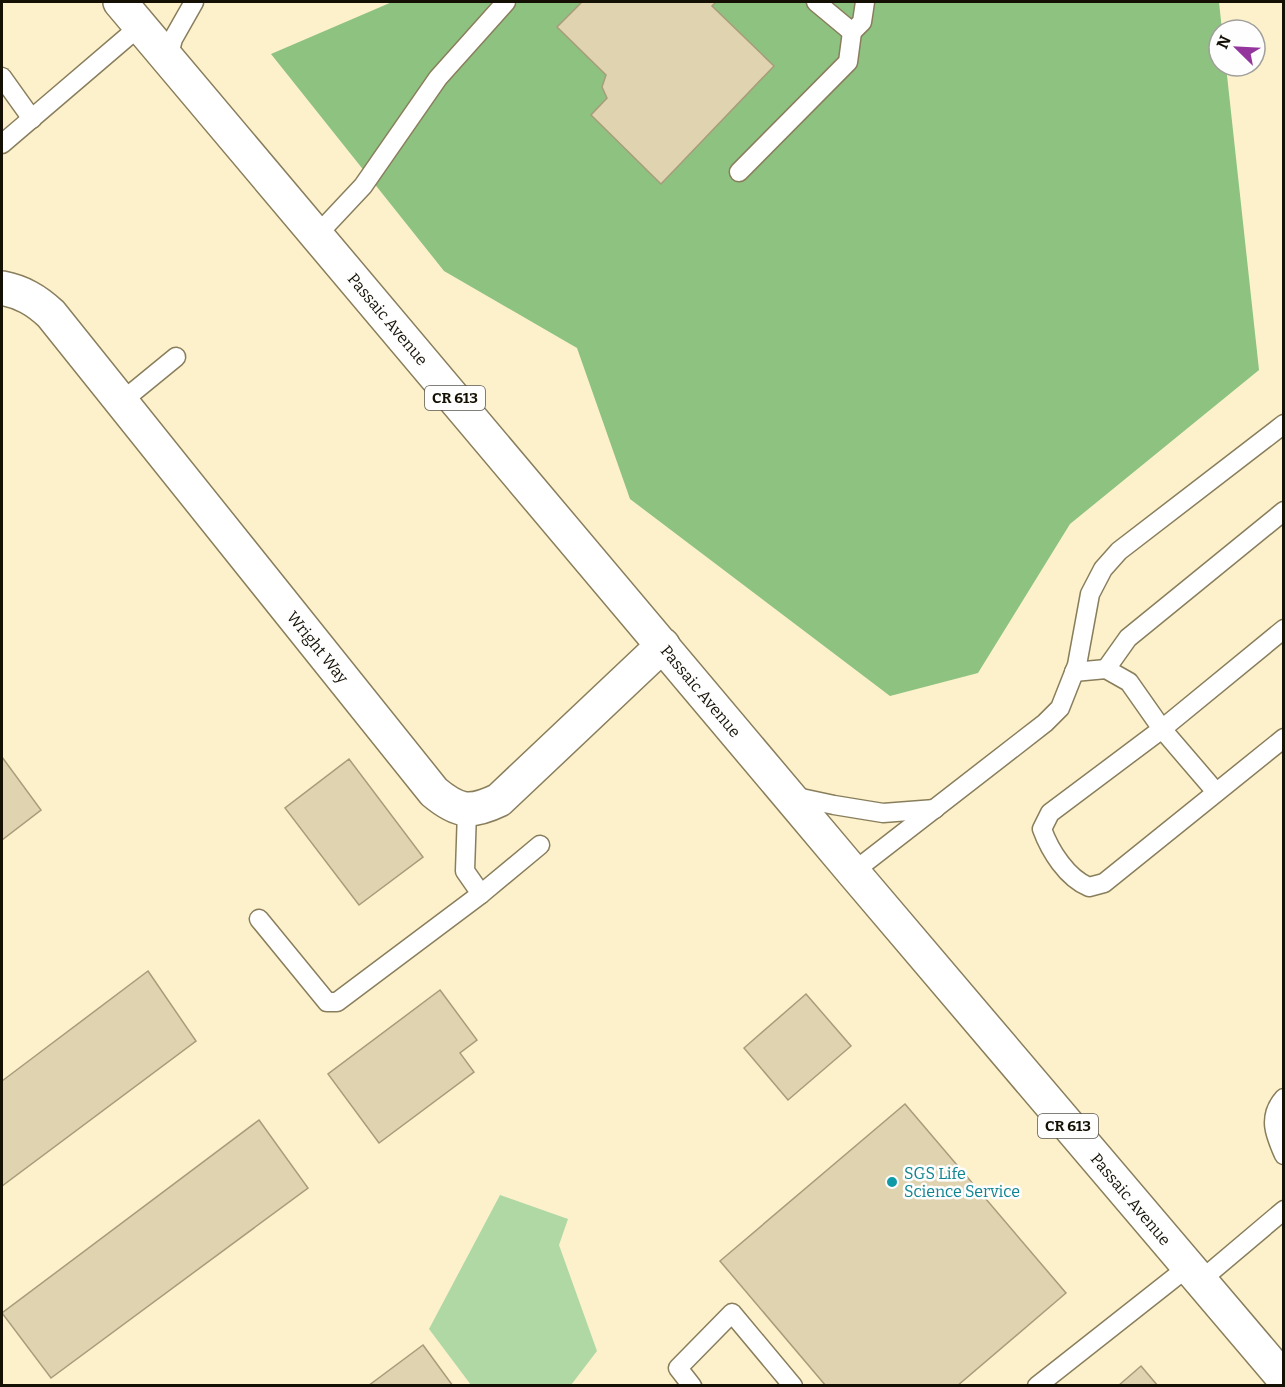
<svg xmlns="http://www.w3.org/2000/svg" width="1285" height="1387" viewBox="0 0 1285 1387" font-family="Bitter,serif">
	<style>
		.green { fill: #afd8a5 }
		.forest { fill: #8dc280 }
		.building { fill: #dfd3b0; stroke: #a89c7a; stroke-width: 1.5 }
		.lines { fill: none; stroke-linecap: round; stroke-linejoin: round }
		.lane-casing { stroke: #897e5c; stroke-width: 21 }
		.street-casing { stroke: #897e5c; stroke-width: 36 }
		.primary-casing { stroke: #897e5c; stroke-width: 36 }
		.lane { stroke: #fff; stroke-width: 18 }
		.street { stroke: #fff; stroke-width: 33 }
		.primary { stroke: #fff; stroke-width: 33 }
		.culture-dot { fill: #0f9aa8; stroke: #fefefe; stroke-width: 2 }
		.labels { text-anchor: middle; stroke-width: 5; stroke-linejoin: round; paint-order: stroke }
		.shield { fill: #fefefe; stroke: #5a574f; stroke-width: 1.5 }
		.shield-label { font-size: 15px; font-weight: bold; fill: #141004 }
		.street-label { font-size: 16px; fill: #141004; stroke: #fefefe }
		.culture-label { font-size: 16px; fill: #0d838f; stroke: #fefefe; text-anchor: start }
	</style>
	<rect width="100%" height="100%" fill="#fdf1cc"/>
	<!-- green -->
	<polygon class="green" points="500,1195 568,1219 559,1245 597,1351 571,1385 471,1385 429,1329"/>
	<!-- forest -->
	<polygon class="forest" points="392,2 1219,2 1222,30 1219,30 1219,66 1226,66 1259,370 1070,524 978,673 890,696 630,499 577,348 444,271 271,54"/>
	<!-- building -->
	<g class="building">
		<polygon points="582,2 716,2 712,6 774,66 661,184 591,115 607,98 602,87 606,75 557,27"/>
		<polygon points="2,757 41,810 2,840"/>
		<polygon points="349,759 423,857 359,905 285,808"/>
		<polygon points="148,971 196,1041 2,1186 2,1081"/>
		<polygon points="440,990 477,1040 460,1053 474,1072 379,1143 328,1074"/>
		<polygon points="806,994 851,1046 788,1100 744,1048"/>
		<polygon points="905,1104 1066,1293 957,1386 826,1386 720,1261"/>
		<polygon points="259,1120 308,1188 51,1378 2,1313"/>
		<polygon points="423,1345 453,1386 368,1386"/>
		<polygon points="1141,1366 1158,1386 1118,1386"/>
	</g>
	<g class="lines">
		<defs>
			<g id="lane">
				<polyline points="816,2 852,32 862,22 865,2"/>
				<polyline points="168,58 173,39 194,2"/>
				<polyline points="2,77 32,119"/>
				<polyline points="2,144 140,26"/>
				<polyline points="739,172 848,62 852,32"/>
				<polyline points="317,235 363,186 438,78 506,2"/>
				<polyline points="121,402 176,357"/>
				<polyline points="1106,669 1128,638 1284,511"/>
				<path d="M1074,672L1106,669L1129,682L1162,729L1050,813L1042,829C1050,851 1067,878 1089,887L1104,883L1284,738"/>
				<polyline points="1216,792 1162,729 1284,629"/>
				<polyline points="792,796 834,805 883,813 935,809"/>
				<polyline points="467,811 465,871 481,894 540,845"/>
				<polyline points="853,872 1045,723 1060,708 1077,665 1090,594 1103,569 1119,551 1284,424"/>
				<polyline points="259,919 327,1002 337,1002 481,894"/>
				<path d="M1284,1098C1267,1117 1275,1135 1284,1155"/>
				<polyline points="1200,1281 1284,1210"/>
				<polyline points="692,1386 678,1368 732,1313 793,1386"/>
				<polyline points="1037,1386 1188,1267"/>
			</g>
			<path id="street" d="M2,288C22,292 36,300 51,314L434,792C458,812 470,814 499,800L663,645"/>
			<polyline id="primary" points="120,2 853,872 1284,1379"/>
		</defs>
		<!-- lane casing -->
		<use href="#lane" class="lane-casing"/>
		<!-- street casing -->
		<use href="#street" class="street-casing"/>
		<!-- primary casing -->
		<use href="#primary" class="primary-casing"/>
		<!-- lane -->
		<use href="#lane" class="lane"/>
		<!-- street -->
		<use href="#street" class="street"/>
		<!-- primary -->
		<use href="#primary" class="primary"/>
	</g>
	<!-- markers -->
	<circle class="culture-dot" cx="892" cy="1182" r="6"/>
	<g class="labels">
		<!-- shield labels -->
		<g class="shield">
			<rect x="425" y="386" width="60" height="24" rx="4.5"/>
			<rect x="1038" y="1114" width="60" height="24" rx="4.5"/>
		</g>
		<g class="shield-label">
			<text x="455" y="403">CR 613</text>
			<text x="1068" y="1131">CR 613</text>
		</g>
		<!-- street labels -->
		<g class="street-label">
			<text transform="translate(388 319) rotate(50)" y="6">Passaic Avenue</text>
			<text transform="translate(318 647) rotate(51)" y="6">Wright Way</text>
			<text transform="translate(701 691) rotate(50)" y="6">Passaic Avenue</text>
			<text transform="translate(1131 1199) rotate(50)" y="6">Passaic Avenue</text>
		</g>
		<!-- culture labels -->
		<g class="culture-label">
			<text x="904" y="1179">SGS Life<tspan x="904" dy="18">Science Service</tspan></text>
		</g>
	</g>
	<!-- border -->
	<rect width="1285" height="1387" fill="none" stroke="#141004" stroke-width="6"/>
	<!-- north arrow -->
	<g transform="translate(1237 48) rotate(294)"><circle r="28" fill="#fefefe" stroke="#a09f9a" stroke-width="1.5"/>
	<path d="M0-4.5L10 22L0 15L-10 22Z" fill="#94359d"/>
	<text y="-9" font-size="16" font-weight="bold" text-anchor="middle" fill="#141004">N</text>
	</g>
</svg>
